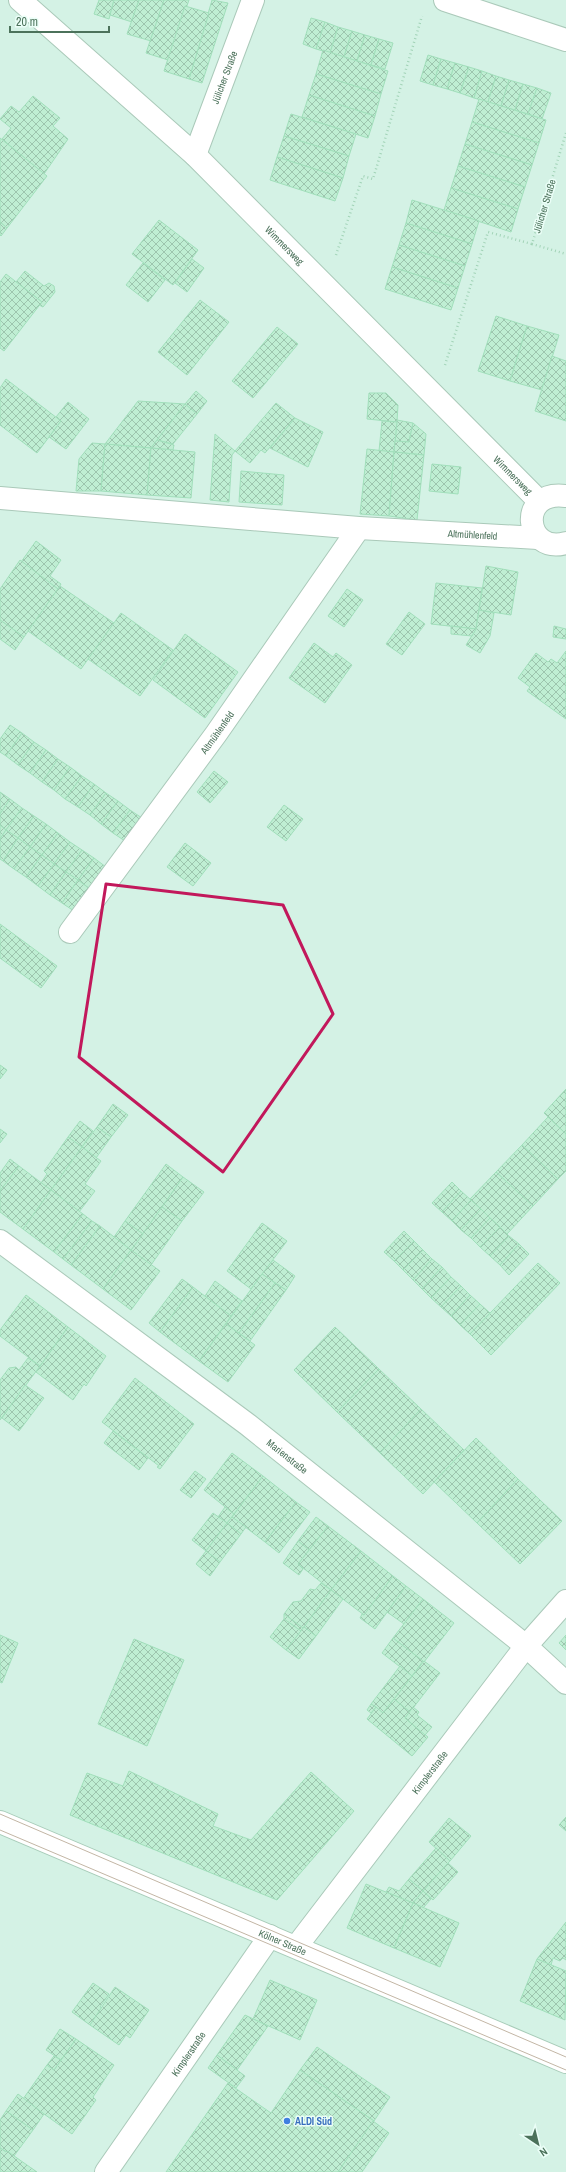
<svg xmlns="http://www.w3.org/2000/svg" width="566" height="2172" viewBox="0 0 566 2172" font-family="'Archivo Narrow',sans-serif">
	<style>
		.residential { fill: #d4f2e5 }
		.building { fill: url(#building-cross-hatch); stroke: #a1dfbb }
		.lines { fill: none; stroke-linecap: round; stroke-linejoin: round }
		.minor-casing { stroke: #aac9b9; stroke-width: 24 }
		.secondary-casing { stroke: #a8ccb9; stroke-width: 24 }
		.path { stroke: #a2d3b7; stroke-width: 2.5; stroke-dasharray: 1 3; stroke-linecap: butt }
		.minor { stroke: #fff; stroke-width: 22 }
		.secondary { stroke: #fff; stroke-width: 22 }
		.tram { stroke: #c3b6a5; stroke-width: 1 }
		.marked { fill: none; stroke: #c2185b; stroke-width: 3; stroke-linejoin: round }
		.shop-dot { fill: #3f7fe0; stroke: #ebfef7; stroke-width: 1.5 }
		.labels { text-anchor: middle; stroke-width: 3; stroke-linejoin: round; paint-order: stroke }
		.street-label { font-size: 10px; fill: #4c725b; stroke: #ebfef7 }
		.shop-label { font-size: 10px; font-weight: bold; fill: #366cbe; stroke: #ebfef7; text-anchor: start }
	</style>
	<defs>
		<pattern id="building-cross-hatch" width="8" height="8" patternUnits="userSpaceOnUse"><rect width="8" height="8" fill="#bfeed3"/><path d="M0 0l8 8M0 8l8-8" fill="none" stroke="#9dc5ae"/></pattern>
	</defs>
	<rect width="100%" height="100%" fill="#e6fbf3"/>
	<!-- residential -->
	<rect class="residential" x="0" y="0" width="566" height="2172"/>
	<!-- building -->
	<g class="building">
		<polygon points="99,0 114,0 109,19 94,14"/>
		<polygon points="114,0 139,0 132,22 110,15"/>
		<polygon points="139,0 164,0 151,41 127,34"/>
		<polygon points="164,0 189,0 168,60 146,53"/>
		<polygon points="212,0 228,3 202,83 189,79"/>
		<polygon points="185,6 209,13 189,79 164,71"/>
		<polygon points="311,18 325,22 316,49 303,44"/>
		<polygon points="325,22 338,27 330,53 316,49"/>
		<polygon points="338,27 352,31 344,57 330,53"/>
		<polygon points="352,31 365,35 357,61 344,57"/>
		<polygon points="365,35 379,39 371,65 357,61"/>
		<polygon points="379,39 393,43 385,69 371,65"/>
		<polygon points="323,50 388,71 381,94 316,74"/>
		<polygon points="428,55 441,59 433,85 420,81"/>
		<polygon points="441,59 455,63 447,89 433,85"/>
		<polygon points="455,63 469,67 460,93 447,89"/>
		<polygon points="469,67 482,71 474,98 460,93"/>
		<polygon points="482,71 496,76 488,102 474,98"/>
		<polygon points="316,74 381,94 375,116 309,95"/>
		<polygon points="496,76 509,80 501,106 488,102"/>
		<polygon points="509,80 523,84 515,110 501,106"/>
		<polygon points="523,84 537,88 528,114 515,110"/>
		<polygon points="537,88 551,93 542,119 528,114"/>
		<polygon points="309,95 375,116 368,138 302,117"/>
		<polygon points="33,96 60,118 53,126 68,139 44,174 2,139 11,128 0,119 11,106 19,112"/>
		<polygon points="479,99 546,120 539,143 472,122"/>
		<polygon points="291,114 356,134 349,156 284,136"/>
		<polygon points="472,122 539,143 532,165 465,144"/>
		<polygon points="284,136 349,156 343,178 277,157"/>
		<polygon points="0,138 47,176 7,228 0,222"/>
		<polygon points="465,144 532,165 525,187 458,166"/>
		<polygon points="277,157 343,178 335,201 270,180"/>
		<polygon points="458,166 525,187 518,209 451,188"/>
		<polygon points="451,188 518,209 511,232 444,210"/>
		<polygon points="412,200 479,221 472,244 406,223"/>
		<polygon points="159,220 198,250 173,285 132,254"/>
		<polygon points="0,222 7,228 1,236 0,235"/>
		<polygon points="406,223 472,244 465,266 399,245"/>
		<polygon points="399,245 465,266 458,288 392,267"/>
		<polygon points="192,259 204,268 187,292 175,283"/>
		<polygon points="143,263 165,280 148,302 126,285"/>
		<polygon points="392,267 458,288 451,310 385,289"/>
		<polygon points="25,271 44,286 49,283 54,286 55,292 43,307 39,305 42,302 16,282"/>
		<polygon points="6,274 42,302 4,351 0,348 0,282"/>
		<polygon points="200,300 229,322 187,375 158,352"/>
		<polygon points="496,316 527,326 510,381 478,371"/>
		<polygon points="527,326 559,335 542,390 510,381"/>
		<polygon points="277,327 298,344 253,398 232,381"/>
		<polygon points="552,356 566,361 566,421 535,411"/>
		<polygon points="6,379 61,421 37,453 0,425 0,388"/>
		<polygon points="196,391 207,401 197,414 185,404"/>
		<polygon points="369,393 386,393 398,405 397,422 367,419"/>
		<polygon points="138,401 185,404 151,448 105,444"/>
		<polygon points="68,402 89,419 66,449 49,437 61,421 56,417"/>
		<polygon points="276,403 295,418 265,453 261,450 250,463 235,451"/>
		<polygon points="185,404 197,414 173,444 157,440"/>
		<polygon points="295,418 323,432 308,467 270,448"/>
		<polygon points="397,420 413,423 409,442 395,441"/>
		<polygon points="382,421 397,422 394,452 379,451"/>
		<polygon points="413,423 426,434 424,455 394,452 395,441 409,442"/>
		<polygon points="215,434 235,451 232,455 229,502 210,500"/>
		<polygon points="157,440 174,445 173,450 151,448"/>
		<polygon points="92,443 105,444 101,491 76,491 79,459"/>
		<polygon points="105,444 151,448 147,495 101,491"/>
		<polygon points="151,448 195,452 191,498 147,495"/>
		<polygon points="367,449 394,452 389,516 360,514"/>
		<polygon points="394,452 424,455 417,520 389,516"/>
		<polygon points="432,464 461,467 458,494 429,491"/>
		<polygon points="241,471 284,475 282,505 239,502"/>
		<polygon points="36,541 61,560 50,576 61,584 58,589 21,562"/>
		<polygon points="20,560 58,589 24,637 0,620 0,589"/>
		<polygon points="486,566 518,572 511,615 479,610"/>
		<polygon points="436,583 482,588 476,629 431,624"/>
		<polygon points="60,586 114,623 81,669 28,631"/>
		<polygon points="347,589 363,600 344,627 328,616"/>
		<polygon points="479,610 494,613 490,636 480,653 466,645 476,629"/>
		<polygon points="409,612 425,624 402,655 386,644"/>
		<polygon points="121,613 173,650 140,696 88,659"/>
		<polygon points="0,620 24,637 15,650 0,639"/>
		<polygon points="451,626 476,629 472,636 451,634"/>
		<polygon points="554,626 566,629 566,639 553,637"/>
		<polygon points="185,634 238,672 205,718 153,680"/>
		<polygon points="314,643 333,657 336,653 352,665 325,703 289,678"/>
		<polygon points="566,651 566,719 527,691 530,687 518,678 536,653 548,662 551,659 557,663"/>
		<polygon points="10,725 22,733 6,756 0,752 0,739"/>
		<polygon points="22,733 34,742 18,765 6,756"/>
		<polygon points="34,742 46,750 30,773 18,765"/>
		<polygon points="46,750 58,759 42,782 30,773"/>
		<polygon points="58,759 70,767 54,790 42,782"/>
		<polygon points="70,767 82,776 65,799 54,790"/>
		<polygon points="214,771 228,782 210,803 197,792"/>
		<polygon points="82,776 94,784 78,807 65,799"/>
		<polygon points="94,784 106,793 90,815 78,807"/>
		<polygon points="0,792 10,799 0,814"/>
		<polygon points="106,793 118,801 101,824 90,815"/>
		<polygon points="10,799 22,808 6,830 0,825 0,814"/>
		<polygon points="118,801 130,810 113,833 101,824"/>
		<polygon points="284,805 303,819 286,841 267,827"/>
		<polygon points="22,808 34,816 18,838 6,830"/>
		<polygon points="130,810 142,818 125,841 113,833"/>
		<polygon points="34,816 46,824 30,847 18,838"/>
		<polygon points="46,824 58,833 42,855 30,847"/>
		<polygon points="0,825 6,830 0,839"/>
		<polygon points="6,830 18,838 3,861 0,859 0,839"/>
		<polygon points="58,833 70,842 54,864 42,855"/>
		<polygon points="18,838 30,847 14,869 3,861"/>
		<polygon points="70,842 82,850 66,872 54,864"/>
		<polygon points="185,843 211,863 193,886 167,867"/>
		<polygon points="30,847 42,855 26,877 14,869"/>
		<polygon points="82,850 94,858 78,880 66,872"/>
		<polygon points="42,855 54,864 38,886 26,877"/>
		<polygon points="94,858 106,867 90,889 78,880"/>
		<polygon points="54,864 66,872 50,895 38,886"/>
		<polygon points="66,872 78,880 62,903 50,895"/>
		<polygon points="78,880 90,889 74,911 62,903"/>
		<polygon points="0,924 57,966 41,988 0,958"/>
		<polygon points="0,1065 7,1070 0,1079"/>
		<polygon points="566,1089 566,1134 544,1113"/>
		<polygon points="113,1104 128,1115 111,1137 97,1127"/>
		<polygon points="548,1117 566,1134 566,1171 558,1179 522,1145"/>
		<polygon points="80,1121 93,1131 82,1147 68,1137"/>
		<polygon points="97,1127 111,1137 96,1158 82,1147"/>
		<polygon points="0,1129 7,1134 0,1143"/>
		<polygon points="68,1137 82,1147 51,1190 41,1183 47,1174 44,1171"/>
		<polygon points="522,1145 558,1179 533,1206 496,1172"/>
		<polygon points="82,1147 101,1161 85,1184 95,1191 79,1212 51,1190"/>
		<polygon points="10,1159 19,1166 0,1191 0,1173"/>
		<polygon points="166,1164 183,1177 143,1234 125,1221"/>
		<polygon points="19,1166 51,1190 23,1229 0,1212 0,1191"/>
		<polygon points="496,1172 533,1206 507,1234 470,1199"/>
		<polygon points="183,1177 204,1192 182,1221 162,1207"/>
		<polygon points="452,1182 461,1191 442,1212 432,1203"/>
		<polygon points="51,1190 83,1214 54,1252 23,1229"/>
		<polygon points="461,1191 471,1200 452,1221 442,1212"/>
		<polygon points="471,1200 481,1209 461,1230 452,1221"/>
		<polygon points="162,1207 182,1221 151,1265 131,1250"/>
		<polygon points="481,1209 490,1218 471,1238 461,1230"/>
		<polygon points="83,1214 92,1221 63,1259 54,1252"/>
		<polygon points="490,1218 500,1227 480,1247 471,1238"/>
		<polygon points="92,1221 100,1226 71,1265 63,1259"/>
		<polygon points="125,1221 143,1234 131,1250 114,1237"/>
		<polygon points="262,1223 287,1241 251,1289 227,1271"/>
		<polygon points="100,1226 131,1250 103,1289 71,1265"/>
		<polygon points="500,1227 509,1236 490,1256 480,1247"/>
		<polygon points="404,1231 414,1241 394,1261 384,1252"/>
		<polygon points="509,1236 519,1244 500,1265 490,1256"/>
		<polygon points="414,1241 423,1250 403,1270 394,1261"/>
		<polygon points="519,1244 529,1254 509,1275 500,1265"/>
		<polygon points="131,1250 160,1271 131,1310 103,1289"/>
		<polygon points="423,1250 432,1259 413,1280 403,1270"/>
		<polygon points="432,1259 442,1267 422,1289 413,1280"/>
		<polygon points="273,1260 295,1276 286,1290 262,1274"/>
		<polygon points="538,1263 560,1283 491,1355 470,1334"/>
		<polygon points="442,1267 451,1277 431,1298 422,1289"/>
		<polygon points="262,1274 275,1283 239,1333 226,1324"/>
		<polygon points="451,1277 461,1286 441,1307 431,1298"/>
		<polygon points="182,1279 193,1287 160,1332 149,1323"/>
		<polygon points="215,1281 242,1301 231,1316 205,1296"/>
		<polygon points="275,1283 286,1290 250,1341 239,1333"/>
		<polygon points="461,1286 470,1295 451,1316 441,1307"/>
		<polygon points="193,1287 231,1316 199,1361 160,1332"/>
		<polygon points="26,1295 68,1327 40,1366 0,1336 0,1330"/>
		<polygon points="470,1295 480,1304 460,1325 451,1316"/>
		<polygon points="480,1304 490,1313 470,1334 460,1325"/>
		<polygon points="226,1324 255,1345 228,1382 199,1361"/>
		<polygon points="68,1327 106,1356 86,1386 84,1384 73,1400 36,1372"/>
		<polygon points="335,1327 379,1369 337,1412 294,1370"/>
		<polygon points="28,1358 40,1366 0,1420 0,1380 9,1368 16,1367 19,1370"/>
		<polygon points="379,1369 421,1409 380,1453 337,1412"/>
		<polygon points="135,1378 194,1424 160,1469 157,1467 159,1466 102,1422"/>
		<polygon points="25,1385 44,1398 19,1431 2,1418"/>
		<polygon points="421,1409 464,1450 423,1494 380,1453"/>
		<polygon points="113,1431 148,1458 139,1470 104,1443"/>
		<polygon points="476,1438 518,1479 477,1523 434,1482"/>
		<polygon points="232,1453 263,1476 234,1514 204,1490"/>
		<polygon points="195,1471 206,1479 191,1498 180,1490"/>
		<polygon points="263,1476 296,1502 265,1542 232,1517"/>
		<polygon points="518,1479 562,1521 520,1564 477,1523"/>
		<polygon points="296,1502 310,1512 279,1553 265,1542"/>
		<polygon points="225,1507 234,1514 227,1523 218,1517"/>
		<polygon points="213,1513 227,1523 206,1551 192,1540"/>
		<polygon points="232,1517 246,1527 241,1534 227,1523"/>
		<polygon points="316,1517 328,1526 309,1550 298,1541"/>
		<polygon points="227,1523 241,1534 220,1562 206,1551"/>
		<polygon points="328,1526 361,1551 331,1590 298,1564"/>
		<polygon points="298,1541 309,1550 298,1564 303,1569 299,1575 283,1563"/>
		<polygon points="206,1551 220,1562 210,1576 196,1564"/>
		<polygon points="361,1551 393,1576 364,1615 331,1590"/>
		<polygon points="393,1576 406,1586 375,1629 360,1618 362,1614 364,1615"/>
		<polygon points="321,1583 331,1590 303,1628 284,1614 293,1602 301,1601 310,1589 315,1590"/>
		<polygon points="406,1586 423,1599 404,1624 387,1612"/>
		<polygon points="331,1590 343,1599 316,1636 304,1627"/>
		<polygon points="423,1599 454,1623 424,1662 393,1638"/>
		<polygon points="284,1614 303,1628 301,1631 284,1619"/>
		<polygon points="284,1619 301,1631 286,1650 270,1637"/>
		<polygon points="304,1627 316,1636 299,1659 286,1650"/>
		<polygon points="0,1635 18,1643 2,1683 0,1682"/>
		<polygon points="566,1635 566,1650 559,1643"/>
		<polygon points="393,1638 423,1661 412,1676 382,1653"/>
		<polygon points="134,1639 184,1660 147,1746 98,1724"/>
		<polygon points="424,1661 440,1673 410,1712 394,1699"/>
		<polygon points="400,1666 412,1676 383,1713 371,1704"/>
		<polygon points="394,1699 410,1712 405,1718 428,1737 412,1756 367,1719 376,1707 383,1713"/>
		<polygon points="371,1704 376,1707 371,1713 367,1710"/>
		<polygon points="413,1707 419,1712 417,1715 432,1727 425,1735 405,1718"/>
		<polygon points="129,1771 218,1814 213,1826 251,1840 311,1772 354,1811 277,1900 70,1815 87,1773 123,1786"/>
		<polygon points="566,1817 566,1831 559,1825"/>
		<polygon points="449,1818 471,1836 450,1861 429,1842"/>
		<polygon points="436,1848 450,1861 423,1891 409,1879"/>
		<polygon points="448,1863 458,1872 433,1900 423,1891"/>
		<polygon points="409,1879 423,1891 413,1903 386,1892 389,1887 399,1891"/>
		<polygon points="366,1884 413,1903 394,1948 347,1928"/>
		<polygon points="423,1891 431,1899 423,1908 413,1903"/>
		<polygon points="413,1903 459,1923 440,1967 394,1948"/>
		<polygon points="566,1922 566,1960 563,1958 560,1961 553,1958 551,1965 537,1959"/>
		<polygon points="537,1959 566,1971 565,2020 520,2001"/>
		<polygon points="270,1980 317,2000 300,2040 253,2019"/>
		<polygon points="93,1983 109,1994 100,2007 102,2008 90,2025 72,2012"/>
		<polygon points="115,1987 149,2010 130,2038 126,2035 119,2045 90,2025"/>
		<polygon points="245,2015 268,2026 237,2070 217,2055"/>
		<polygon points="60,2029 76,2039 61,2060 46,2050"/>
		<polygon points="76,2039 114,2065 93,2097 96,2100 72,2134 23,2099 47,2065 54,2070"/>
		<polygon points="317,2047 390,2097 374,2121 300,2070"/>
		<polygon points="217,2055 245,2076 236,2088 208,2068"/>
		<polygon points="54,2056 61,2060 54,2070 47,2065"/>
		<polygon points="300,2070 374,2121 338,2172 166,2172 228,2083 271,2113"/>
		<polygon points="18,2094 44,2114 33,2130 6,2111"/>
		<polygon points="6,2111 33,2130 14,2156 0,2148 0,2120"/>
		<polygon points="373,2121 389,2133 362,2172 338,2172"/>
		<polygon points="0,2148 6,2152 7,2151 37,2172 0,2172"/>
	</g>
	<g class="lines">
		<defs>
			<g id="minor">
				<path id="s1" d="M20,0L195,155L539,501"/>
				<polyline points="445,0 566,40"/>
				<path id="s2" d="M195,155L253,0"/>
				<path d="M566,496C517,489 524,555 566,543"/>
				<path id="s3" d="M0,498L359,528L538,538"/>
				<path id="s4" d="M70,932L216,734L359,528"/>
				<path id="s5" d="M0,1241L247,1424L526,1646L566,1683"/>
				<path id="s6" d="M296,1947L526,1646L566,1601"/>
				<path id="s7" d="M106,2172L270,1936"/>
			</g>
			<g id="secondary">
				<path id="s8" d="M0,1822L566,2062"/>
			</g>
		</defs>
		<!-- minor casing -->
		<use href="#minor" class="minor-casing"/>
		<!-- secondary casing -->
		<use href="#secondary" class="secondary-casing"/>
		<!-- path -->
		<g class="path">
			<polyline points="566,133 532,244 566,254"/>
			<polyline points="336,255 363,176 373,179 422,16"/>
			<polyline points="445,365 488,232 532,244"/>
		</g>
		<!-- minor -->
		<use href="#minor" class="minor"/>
		<!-- secondary -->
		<use href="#secondary" class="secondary"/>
		<!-- tram -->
		<g class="tram">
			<polyline points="0,1814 566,2057"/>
			<polyline points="0,1830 566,2070"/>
		</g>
	</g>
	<!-- marked area -->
	<path class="marked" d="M106,884L283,905L333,1014L223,1172L79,1057Z"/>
	<!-- markers -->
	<circle class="shop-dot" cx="287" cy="2121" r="4"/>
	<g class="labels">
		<!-- street labels -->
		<g class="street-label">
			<text dy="4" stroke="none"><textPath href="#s2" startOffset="83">Jülicher Straße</textPath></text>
			<text transform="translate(544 206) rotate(-73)" y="4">Jülicher Straße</text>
			<text dy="4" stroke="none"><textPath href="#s1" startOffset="361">Wimmersweg</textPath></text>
			<text dy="4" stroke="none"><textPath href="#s1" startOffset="685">Wimmersweg</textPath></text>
			<text dy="4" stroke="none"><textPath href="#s3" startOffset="474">Altmühlenfeld</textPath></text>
			<text dy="4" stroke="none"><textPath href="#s4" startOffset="248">Altmühlenfeld</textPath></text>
			<text dy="4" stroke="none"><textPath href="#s5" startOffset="359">Marienstraße</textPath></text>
			<text dy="4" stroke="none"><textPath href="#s6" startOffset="220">Kimplerstraße</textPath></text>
			<text dy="4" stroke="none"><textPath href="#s8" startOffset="307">Kölner Straße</textPath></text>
			<text dy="4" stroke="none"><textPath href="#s7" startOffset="144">Kimplerstraße</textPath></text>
		</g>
		<!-- shop labels -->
		<g class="shop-label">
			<text x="295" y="2125">ALDI Süd</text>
		</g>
	</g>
	<!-- north arrow -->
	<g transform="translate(538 2144) rotate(145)" stroke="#ebfef7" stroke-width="3" paint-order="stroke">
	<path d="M0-3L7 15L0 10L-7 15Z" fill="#4c725b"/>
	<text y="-6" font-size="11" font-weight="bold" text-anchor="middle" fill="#4c725b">N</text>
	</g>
	<!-- scale -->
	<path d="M10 26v6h99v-6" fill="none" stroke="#4c725b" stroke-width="2"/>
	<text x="16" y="26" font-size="12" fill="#4c725b" stroke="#ebfef7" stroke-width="3" paint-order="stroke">20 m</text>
</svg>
